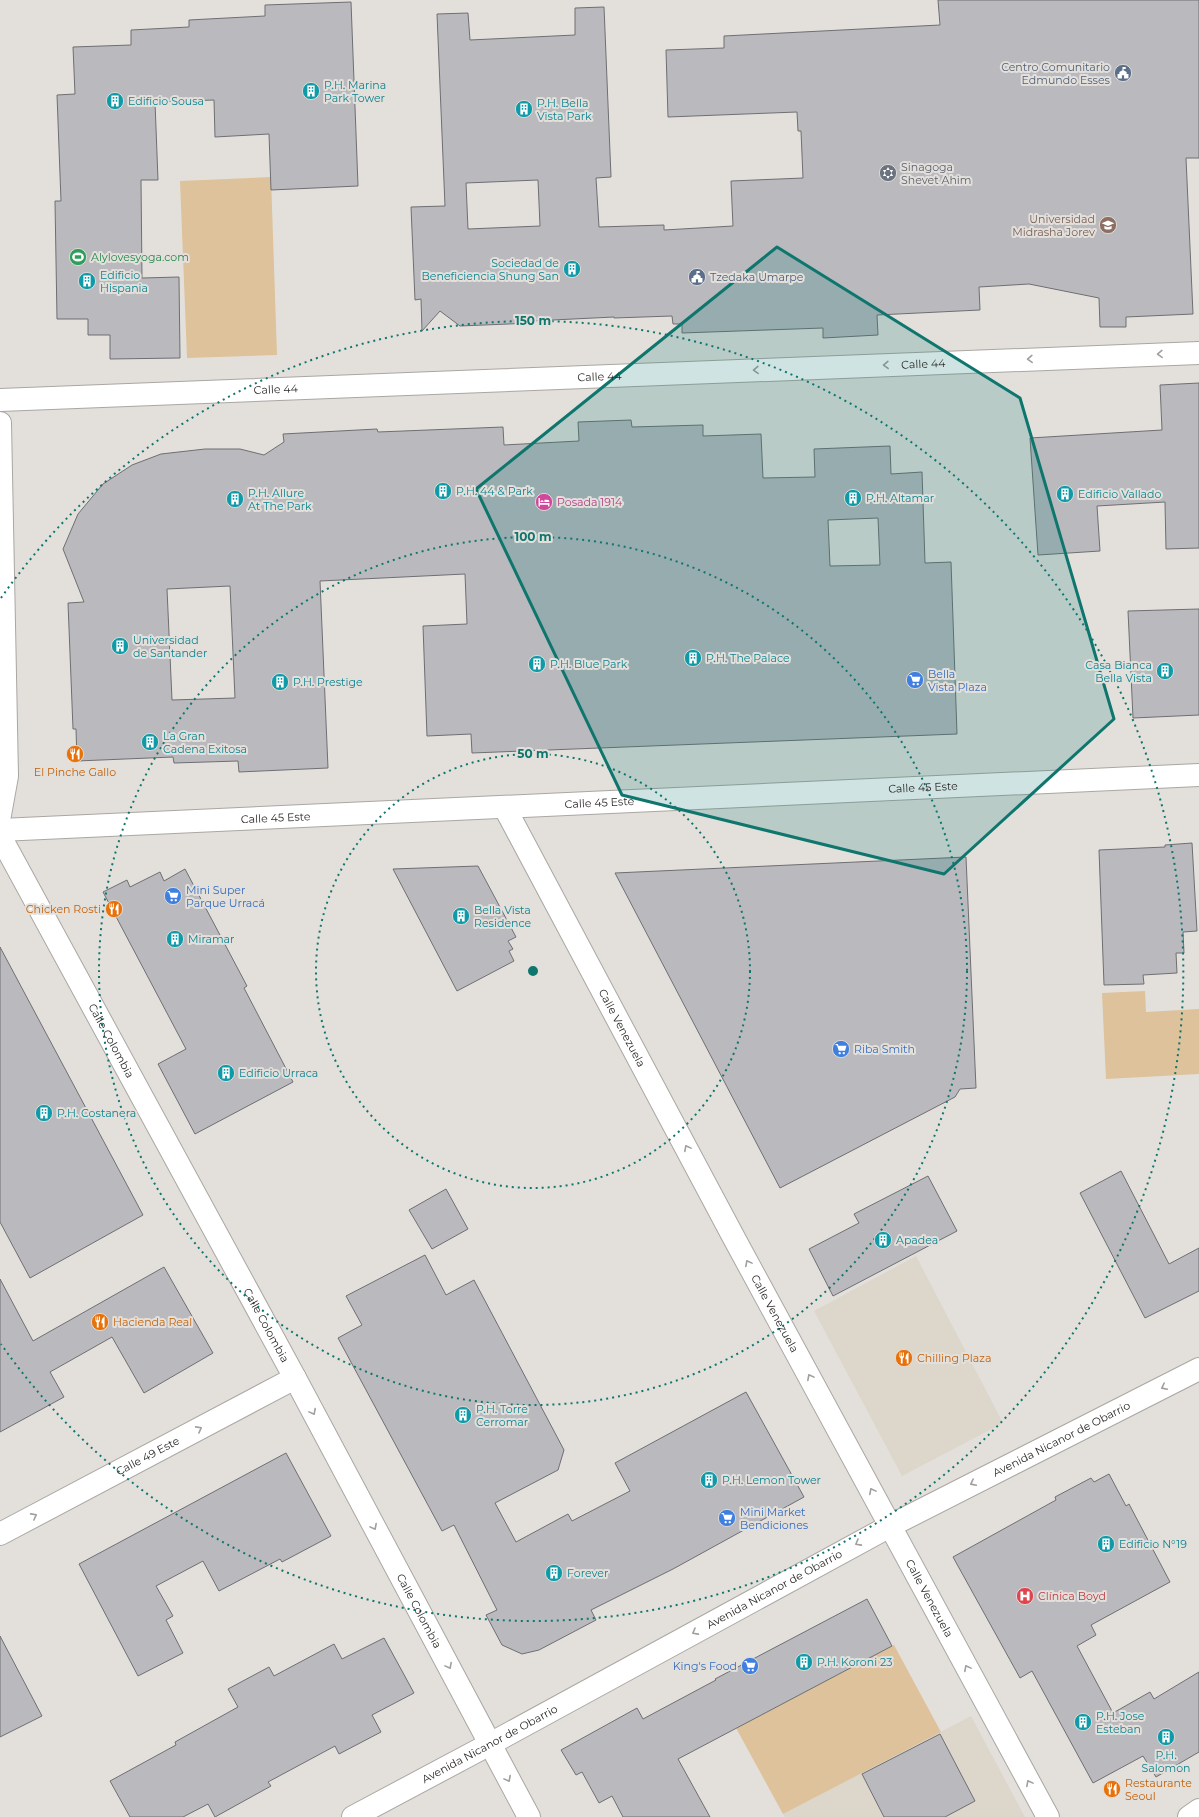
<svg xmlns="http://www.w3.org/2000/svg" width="1199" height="1817" viewBox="0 0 1199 1817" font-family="Montserrat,sans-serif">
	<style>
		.built { fill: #dcd6cb }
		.green { fill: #ddc29b }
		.building { fill: #bababe; stroke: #6f6f73; fill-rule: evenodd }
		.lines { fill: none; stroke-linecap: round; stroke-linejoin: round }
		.minor-casing { stroke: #aaa7a3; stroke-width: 24 }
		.major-casing { stroke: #aaa7a3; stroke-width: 24 }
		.minor { stroke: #fff; stroke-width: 22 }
		.major { stroke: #fff; stroke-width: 22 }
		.oneway { stroke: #a09f9e }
		.marked { fill: #0f766e; fill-opacity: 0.2; stroke: #0f766e; stroke-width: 3; stroke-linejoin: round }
		.ring { fill: none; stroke: #0f766e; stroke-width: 2; stroke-dasharray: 2 4 }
		.labels { text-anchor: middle; stroke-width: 4; stroke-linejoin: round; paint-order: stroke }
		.service-label { font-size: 11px; fill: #4e5e75; stroke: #e3e0dc; text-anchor: end }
		.culture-label { font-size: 11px; fill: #0d838f; stroke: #e3e0dc; text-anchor: start }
		.worship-label { font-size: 11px; fill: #5b616d; stroke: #e3e0dc; text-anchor: start }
		.education-label { font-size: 11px; fill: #785e54; stroke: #e3e0dc; text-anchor: end }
		.leisure-label { font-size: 11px; fill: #27864d; stroke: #e3e0dc; text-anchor: start }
		.street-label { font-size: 11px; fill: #2b2a28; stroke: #e3e0dc }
		.hotel-label { font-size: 11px; fill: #b23c85; stroke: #e3e0dc; text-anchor: start }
		.shop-label { font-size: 11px; fill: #366cbe; stroke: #e3e0dc; text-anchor: start }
		.food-label { font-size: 11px; fill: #c56008; stroke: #e3e0dc; text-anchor: start }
		.health-label { font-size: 11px; fill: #be3a42; stroke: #e3e0dc; text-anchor: start }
		.centre { fill: #0f766e; stroke: #e3e0dc; stroke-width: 2 }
		.ring-label { font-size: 12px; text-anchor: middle; font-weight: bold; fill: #0f766e; stroke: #e3e0dc; stroke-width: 4; stroke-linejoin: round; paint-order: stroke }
	</style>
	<rect width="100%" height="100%" fill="#e3e0dc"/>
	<!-- built -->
	<g class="built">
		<polygon points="916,1256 1003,1423 902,1476 814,1311"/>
		<polygon points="971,1716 1025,1817 785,1817 783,1814"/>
	</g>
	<!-- green -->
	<g class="green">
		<polygon points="271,177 277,355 187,358 180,181"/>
		<polygon points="1145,991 1146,1012 1199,1009 1199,1074 1106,1079 1102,993"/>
		<polygon points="894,1645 941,1732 783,1814 736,1728"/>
	</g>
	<!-- building -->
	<g class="building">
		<path d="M938,0H1199V158H1186L1193,314L1126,317V327H1100L1099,298L1029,284L979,287L980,310L877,315L878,335L823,338V328L682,333V324H673L672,316L614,318V317L532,321V323L460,326L440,311L422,331L421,299L415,300L411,207L445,206L437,14L468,13L470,40L575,35V8L604,7L611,177L596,178L599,227L664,225V230L733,226L731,181L803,178L801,131H798L797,112L668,117L666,50L724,48V36L940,25ZM538,180L540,226L468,229L466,183Z"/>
		<polygon points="351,2 358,186 271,190 269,134 215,137 214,100 155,102 158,180 141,180 142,278 179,277 180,358 110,359 110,335 88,335 88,319 57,319 55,201 61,201 57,95 75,94 73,47 131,45 131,30 189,27 189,20 265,16 265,5"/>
		<polygon points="1199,383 1199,548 1166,549 1165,502 1097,506 1100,551 1038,555 1030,438 1162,430 1160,385"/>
		<path d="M631,420L632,427L703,425V436L761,434L763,478L815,477L814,449L890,446L891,474L922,472L925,563L951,562L957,734L472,753L471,734L427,736L423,626L467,624L465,574L320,581L328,768L239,772L238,761L174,763L173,757L77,761L76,729H73L68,603L84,602L63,549L78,514L103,484L132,465L161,454L205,449H240L264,455L284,442L283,434L377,429L378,432L503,427L504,445L579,441L578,422ZM878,518L880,565L830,566L828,520ZM230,586L235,698L172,700L167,589Z"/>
		<polygon points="1199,609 1199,715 1133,718 1128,611"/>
		<polygon points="1192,843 1197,931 1183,932 1184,953 1176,953 1177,973 1143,975 1144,984 1104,985 1099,850 1165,847 1165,845"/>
		<polygon points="966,857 976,1088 960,1089 955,1097 780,1188 615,873"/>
		<polygon points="478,866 516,937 508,941 513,949 509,951 514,961 457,991 393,869"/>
		<polygon points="185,869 247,986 244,988 293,1082 195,1134 158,1064 186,1049 103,892 127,880 130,887 160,872 164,881"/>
		<polygon points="0,947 143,1215 30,1278 0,1222"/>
		<polygon points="1121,1171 1169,1264 1199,1248 1199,1291 1145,1318 1080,1193"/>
		<polygon points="928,1176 957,1231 833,1296 809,1249 859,1223 854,1214"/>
		<polygon points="446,1189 468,1229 432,1249 409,1210"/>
		<polygon points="425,1255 446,1295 474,1280 564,1450 558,1470 495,1503 516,1542 568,1514 572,1521 630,1491 615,1463 746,1392 804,1497 673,1569 591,1610 596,1620 539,1650 522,1654 502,1645 486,1615 497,1610 454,1525 442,1531 338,1338 362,1325 346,1296"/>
		<polygon points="164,1267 213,1353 144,1393 112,1337 50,1372 64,1397 0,1432 0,1279 33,1341"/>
		<polygon points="286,1453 331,1536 282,1562 280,1559 219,1591 203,1561 156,1586 173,1616 166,1620 183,1653 138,1676 79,1564"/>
		<polygon points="1109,1474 1126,1506 1129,1504 1170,1582 1091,1625 1096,1635 1077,1646 1113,1713 1150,1692 1154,1699 1199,1672 1199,1752 1156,1777 1143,1756 1093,1783 1032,1671 1020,1678 953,1557 1056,1500 1055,1497 1091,1478 1094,1482"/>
		<polygon points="867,1599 892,1646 678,1759 710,1817 623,1817 612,1796 599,1803 582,1772 576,1775 561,1750 637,1708 643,1719 716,1680 715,1679"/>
		<polygon points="0,1636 42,1716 0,1737"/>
		<polygon points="384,1638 414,1693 372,1715 381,1732 339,1754 335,1746 268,1782 271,1786 215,1817 208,1804 183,1817 130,1817 110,1781 176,1745 175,1742 238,1707 228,1689 269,1667 274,1676 334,1644 342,1659"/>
		<polygon points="940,1734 975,1801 945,1817 884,1817 862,1774"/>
	</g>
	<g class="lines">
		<defs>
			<g id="minor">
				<path id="s1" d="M0,400L1199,353"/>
				<polyline points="0,423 7,776 0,815"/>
				<path id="s2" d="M505,808L734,1238L1048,1817"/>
				<path id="s3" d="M0,836L295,1378L529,1817"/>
				<path id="s4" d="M0,1534L295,1378"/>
			</g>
			<g id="major">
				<path id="s5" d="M0,830C400,813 799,792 1199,775"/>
				<path id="s6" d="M353,1817L490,1744L890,1526L1199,1369"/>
				<polyline points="1189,1817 1199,1810"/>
			</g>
		</defs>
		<!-- minor casing -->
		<use href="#minor" class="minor-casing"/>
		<!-- major casing -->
		<use href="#major" class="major-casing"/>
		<!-- minor -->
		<use href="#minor" class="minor"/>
		<!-- major -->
		<use href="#major" class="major"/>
	</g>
	<!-- one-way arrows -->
	<defs><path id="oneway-chevron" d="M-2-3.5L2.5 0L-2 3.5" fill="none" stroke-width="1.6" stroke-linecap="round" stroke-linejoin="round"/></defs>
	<g class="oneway">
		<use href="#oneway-chevron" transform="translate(1160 354) rotate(178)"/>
		<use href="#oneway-chevron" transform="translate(1030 359) rotate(178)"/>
		<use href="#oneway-chevron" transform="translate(886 365) rotate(178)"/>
		<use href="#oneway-chevron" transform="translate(756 370) rotate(178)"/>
		<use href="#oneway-chevron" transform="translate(687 1148) rotate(-118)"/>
		<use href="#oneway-chevron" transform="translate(748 1263) rotate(-118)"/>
		<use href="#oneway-chevron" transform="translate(810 1377) rotate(-118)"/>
		<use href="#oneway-chevron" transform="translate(1164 1387) rotate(153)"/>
		<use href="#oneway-chevron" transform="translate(313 1412) rotate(62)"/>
		<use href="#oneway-chevron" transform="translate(199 1429) rotate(-28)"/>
		<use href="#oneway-chevron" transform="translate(973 1483) rotate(153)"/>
		<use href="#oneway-chevron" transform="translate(872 1491) rotate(-118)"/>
		<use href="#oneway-chevron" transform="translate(34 1516) rotate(-28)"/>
		<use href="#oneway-chevron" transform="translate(374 1527) rotate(62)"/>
		<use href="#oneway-chevron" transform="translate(858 1543) rotate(151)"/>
		<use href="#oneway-chevron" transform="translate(695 1632) rotate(151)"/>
		<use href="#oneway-chevron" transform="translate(449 1666) rotate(62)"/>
		<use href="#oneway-chevron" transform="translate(967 1668) rotate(-118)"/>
		<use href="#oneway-chevron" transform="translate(508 1779) rotate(62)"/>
		<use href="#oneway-chevron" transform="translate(1029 1783) rotate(-118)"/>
	</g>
	<!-- marked area -->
	<path class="marked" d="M777,247L1020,398L1114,719L944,874L622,795L476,489Z"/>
	<!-- distance rings -->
	<g class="ring">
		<circle cx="533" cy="971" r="217"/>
		<circle cx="533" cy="971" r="434"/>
		<path d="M1 598A650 650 0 1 1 1 1344"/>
	</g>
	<!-- icons -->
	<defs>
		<symbol id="civic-disc" viewBox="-11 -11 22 22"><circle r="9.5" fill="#5c6f8a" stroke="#e3e0dc"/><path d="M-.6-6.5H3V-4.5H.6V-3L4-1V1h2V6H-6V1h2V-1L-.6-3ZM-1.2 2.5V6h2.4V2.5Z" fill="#fff"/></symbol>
		<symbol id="building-disc" viewBox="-11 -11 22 22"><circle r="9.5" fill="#0f9aa8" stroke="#e3e0dc"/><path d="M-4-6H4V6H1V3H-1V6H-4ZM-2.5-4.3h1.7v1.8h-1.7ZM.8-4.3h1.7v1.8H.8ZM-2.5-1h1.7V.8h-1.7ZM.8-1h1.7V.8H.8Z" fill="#fff"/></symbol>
		<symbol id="synagogue-disc" viewBox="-11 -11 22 22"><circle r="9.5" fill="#6b7280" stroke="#e3e0dc"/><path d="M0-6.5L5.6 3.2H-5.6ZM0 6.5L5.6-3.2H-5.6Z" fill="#fff"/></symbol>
		<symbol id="university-disc" viewBox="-11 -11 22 22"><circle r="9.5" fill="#8d6e63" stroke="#e3e0dc"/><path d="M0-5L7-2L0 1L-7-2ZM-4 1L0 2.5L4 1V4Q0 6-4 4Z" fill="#fff"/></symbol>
		<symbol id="stadium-disc" viewBox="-11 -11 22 22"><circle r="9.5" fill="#2e9e5b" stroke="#e3e0dc"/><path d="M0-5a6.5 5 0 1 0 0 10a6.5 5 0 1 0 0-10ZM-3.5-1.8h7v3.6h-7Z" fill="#fff"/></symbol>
		<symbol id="hotel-disc" viewBox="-11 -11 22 22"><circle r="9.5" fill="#d1479c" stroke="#e3e0dc"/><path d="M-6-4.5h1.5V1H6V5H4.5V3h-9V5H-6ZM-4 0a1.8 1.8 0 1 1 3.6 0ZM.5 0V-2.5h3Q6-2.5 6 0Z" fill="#fff"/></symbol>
		<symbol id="supermarket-disc" viewBox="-11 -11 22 22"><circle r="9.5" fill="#3f7fe0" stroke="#e3e0dc"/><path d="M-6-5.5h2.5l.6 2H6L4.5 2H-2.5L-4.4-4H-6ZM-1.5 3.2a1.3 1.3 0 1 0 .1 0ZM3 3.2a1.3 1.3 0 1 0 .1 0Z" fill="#fff"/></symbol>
		<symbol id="restaurant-disc" viewBox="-11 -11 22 22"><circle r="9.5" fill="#e8710a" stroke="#e3e0dc"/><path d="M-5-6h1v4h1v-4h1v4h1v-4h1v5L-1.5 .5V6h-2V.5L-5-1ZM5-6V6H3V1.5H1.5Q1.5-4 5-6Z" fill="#fff"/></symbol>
		<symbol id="hospital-disc" viewBox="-11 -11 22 22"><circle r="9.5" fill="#e0444e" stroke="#e3e0dc"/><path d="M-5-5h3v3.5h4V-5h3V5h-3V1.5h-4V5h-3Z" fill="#fff"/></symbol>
	</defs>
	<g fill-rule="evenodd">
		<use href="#civic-disc" x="1113" y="63" width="20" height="20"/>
		<use href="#building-disc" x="301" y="81" width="20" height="20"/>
		<use href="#building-disc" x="105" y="91" width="20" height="20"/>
		<use href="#building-disc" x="514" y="99" width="20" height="20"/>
		<use href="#synagogue-disc" x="878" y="163" width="20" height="20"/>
		<use href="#university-disc" x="1098" y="215" width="20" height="20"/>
		<use href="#stadium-disc" x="68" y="247" width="20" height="20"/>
		<use href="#building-disc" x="562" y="259" width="20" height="20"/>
		<use href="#civic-disc" x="687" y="267" width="20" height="20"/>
		<use href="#building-disc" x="77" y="271" width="20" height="20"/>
		<use href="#building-disc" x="433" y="481" width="20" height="20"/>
		<use href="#building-disc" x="1055" y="484" width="20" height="20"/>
		<use href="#building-disc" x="843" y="488" width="20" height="20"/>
		<use href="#building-disc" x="225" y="489" width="20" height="20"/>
		<use href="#hotel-disc" x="534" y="492" width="20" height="20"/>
		<use href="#building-disc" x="110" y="636" width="20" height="20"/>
		<use href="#building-disc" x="683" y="648" width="20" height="20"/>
		<use href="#building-disc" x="527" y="654" width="20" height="20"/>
		<use href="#building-disc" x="1155" y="661" width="20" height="20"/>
		<use href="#supermarket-disc" x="905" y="670" width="20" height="20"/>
		<use href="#building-disc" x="270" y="672" width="20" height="20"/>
		<use href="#building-disc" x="140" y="732" width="20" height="20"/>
		<use href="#restaurant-disc" x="65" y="744" width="20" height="20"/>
		<use href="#supermarket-disc" x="163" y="886" width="20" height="20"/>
		<use href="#restaurant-disc" x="104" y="899" width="20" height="20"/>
		<use href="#building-disc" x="451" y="906" width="20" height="20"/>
		<use href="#building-disc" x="165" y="929" width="20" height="20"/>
		<use href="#supermarket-disc" x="831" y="1039" width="20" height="20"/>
		<use href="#building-disc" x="216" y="1063" width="20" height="20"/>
		<use href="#building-disc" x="34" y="1103" width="20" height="20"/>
		<use href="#building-disc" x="873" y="1230" width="20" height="20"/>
		<use href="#restaurant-disc" x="90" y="1312" width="20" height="20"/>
		<use href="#restaurant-disc" x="894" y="1348" width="20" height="20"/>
		<use href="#building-disc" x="453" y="1405" width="20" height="20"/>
		<use href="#building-disc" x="699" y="1470" width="20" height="20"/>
		<use href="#supermarket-disc" x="717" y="1508" width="20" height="20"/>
		<use href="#building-disc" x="1096" y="1534" width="20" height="20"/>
		<use href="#building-disc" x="544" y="1563" width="20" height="20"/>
		<use href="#hospital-disc" x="1015" y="1586" width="20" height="20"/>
		<use href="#building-disc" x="794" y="1652" width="20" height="20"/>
		<use href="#supermarket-disc" x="740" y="1656" width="20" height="20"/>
		<use href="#building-disc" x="1073" y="1712" width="20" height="20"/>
		<use href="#building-disc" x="1156" y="1727" width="20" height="20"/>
		<use href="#restaurant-disc" x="1102" y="1779" width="20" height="20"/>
	</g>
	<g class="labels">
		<!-- service labels -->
		<g class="service-label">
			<text x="1110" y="71">Centro Comunitario<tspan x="1110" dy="13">Edmundo Esses</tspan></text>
			<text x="710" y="281" text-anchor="start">Tzedaka Umarpe</text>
		</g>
		<!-- culture labels -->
		<g class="culture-label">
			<text x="324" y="89">P.H. Marina<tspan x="324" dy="13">Park Tower</tspan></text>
			<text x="128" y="105">Edificio Sousa</text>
			<text x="537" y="107">P.H. Bella<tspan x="537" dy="13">Vista Park</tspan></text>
			<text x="559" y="267" text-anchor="end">Sociedad de<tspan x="559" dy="13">Beneficiencia Shung San</tspan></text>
			<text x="100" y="279">Edificio<tspan x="100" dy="13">Hispania</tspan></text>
			<text x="456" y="495">P.H. 44 &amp; Park</text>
			<text x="248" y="497">P.H. Allure<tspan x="248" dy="13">At The Park</tspan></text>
			<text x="1078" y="498">Edificio Vallado</text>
			<text x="866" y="502">P.H. Altamar</text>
			<text x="133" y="644">Universidad<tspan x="133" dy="13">de Santander</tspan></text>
			<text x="706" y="662">P.H. The Palace</text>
			<text x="550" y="668">P.H. Blue Park</text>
			<text x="1152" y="669" text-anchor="end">Casa Bianca<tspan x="1152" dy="13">Bella Vista</tspan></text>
			<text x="293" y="686">P.H. Prestige</text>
			<text x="163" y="740">La Gran<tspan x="163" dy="13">Cadena Exitosa</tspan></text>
			<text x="474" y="914">Bella Vista<tspan x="474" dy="13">Residence</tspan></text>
			<text x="188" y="943">Miramar</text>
			<text x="239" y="1077">Edificio Urraca</text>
			<text x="57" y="1117">P.H. Costanera</text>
			<text x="896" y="1244">Apadea</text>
			<text x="476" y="1413">P.H. Torre<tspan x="476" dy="13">Cerromar</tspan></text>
			<text x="722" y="1484">P.H. Lemon Tower</text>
			<text x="1119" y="1548">Edificio N°19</text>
			<text x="567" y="1577">Forever</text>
			<text x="817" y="1666">P.H. Koroni 23</text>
			<text x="1096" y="1720">P.H. Jose<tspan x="1096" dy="13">Esteban</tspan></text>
			<text x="1166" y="1759" text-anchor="middle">P.H.<tspan x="1166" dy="13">Salomon</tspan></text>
		</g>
		<!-- worship labels -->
		<g class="worship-label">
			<text x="901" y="171">Sinagoga<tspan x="901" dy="13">Shevet Ahim</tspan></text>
		</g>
		<!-- education labels -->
		<g class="education-label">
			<text x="1095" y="223">Universidad<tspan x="1095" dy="13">Midrasha Jorev</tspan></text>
		</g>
		<!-- leisure labels -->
		<g class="leisure-label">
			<text x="91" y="261">Alylovesyoga.com</text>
		</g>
		<!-- street labels -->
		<g class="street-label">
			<text dy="4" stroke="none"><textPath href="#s1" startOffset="924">Calle 44</textPath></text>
			<text dy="4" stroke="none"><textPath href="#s1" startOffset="600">Calle 44</textPath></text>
			<text dy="4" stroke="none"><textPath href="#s1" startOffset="276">Calle 44</textPath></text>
			<text dy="4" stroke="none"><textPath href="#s5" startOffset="924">Calle 45 Este</textPath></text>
			<text dy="4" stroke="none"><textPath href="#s5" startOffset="600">Calle 45 Este</textPath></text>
			<text dy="4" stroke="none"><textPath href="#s5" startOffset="276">Calle 45 Este</textPath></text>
			<text dy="4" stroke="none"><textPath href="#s2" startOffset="249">Calle Venezuela</textPath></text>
			<text dy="4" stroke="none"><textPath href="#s3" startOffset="233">Calle Colombia</textPath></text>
			<text dy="4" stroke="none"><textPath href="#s2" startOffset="573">Calle Venezuela</textPath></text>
			<text dy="4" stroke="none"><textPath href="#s3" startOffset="557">Calle Colombia</textPath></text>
			<text dy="4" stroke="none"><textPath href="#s6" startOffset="803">Avenida Nicanor de Obarrio</textPath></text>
			<text dy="4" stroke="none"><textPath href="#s4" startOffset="167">Calle 49 Este</textPath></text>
			<text dy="4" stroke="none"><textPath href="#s6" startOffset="479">Avenida Nicanor de Obarrio</textPath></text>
			<text dy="4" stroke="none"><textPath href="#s2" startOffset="897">Calle Venezuela</textPath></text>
			<text dy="4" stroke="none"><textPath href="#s3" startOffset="881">Calle Colombia</textPath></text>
			<text dy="4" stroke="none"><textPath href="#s6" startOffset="155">Avenida Nicanor de Obarrio</textPath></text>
		</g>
		<!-- hotel labels -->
		<g class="hotel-label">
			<text x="557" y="506">Posada 1914</text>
		</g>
		<!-- shop labels -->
		<g class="shop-label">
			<text x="928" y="678">Bella<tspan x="928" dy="13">Vista Plaza</tspan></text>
			<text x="186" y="894">Mini Super<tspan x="186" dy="13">Parque Urracá</tspan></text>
			<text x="854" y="1053">Riba Smith</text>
			<text x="740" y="1516">Mini Market<tspan x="740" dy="13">Bendiciones</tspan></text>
			<text x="737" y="1670" text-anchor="end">King's Food</text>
		</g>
		<!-- food labels -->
		<g class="food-label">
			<text x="75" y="776" text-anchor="middle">El Pinche Gallo</text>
			<text x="101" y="913" text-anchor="end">Chicken Rosti</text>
			<text x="113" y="1326">Hacienda Real</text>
			<text x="917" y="1362">Chilling Plaza</text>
			<text x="1125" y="1787">Restaurante<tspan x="1125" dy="13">Seoul</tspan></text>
		</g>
		<!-- health labels -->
		<g class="health-label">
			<text x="1038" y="1600">Clínica Boyd</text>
		</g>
	</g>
	<circle cx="533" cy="971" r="6" class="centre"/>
	<g class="ring-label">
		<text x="533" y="325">150 m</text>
		<text x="533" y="541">100 m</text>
		<text x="533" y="758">50 m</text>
	</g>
</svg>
